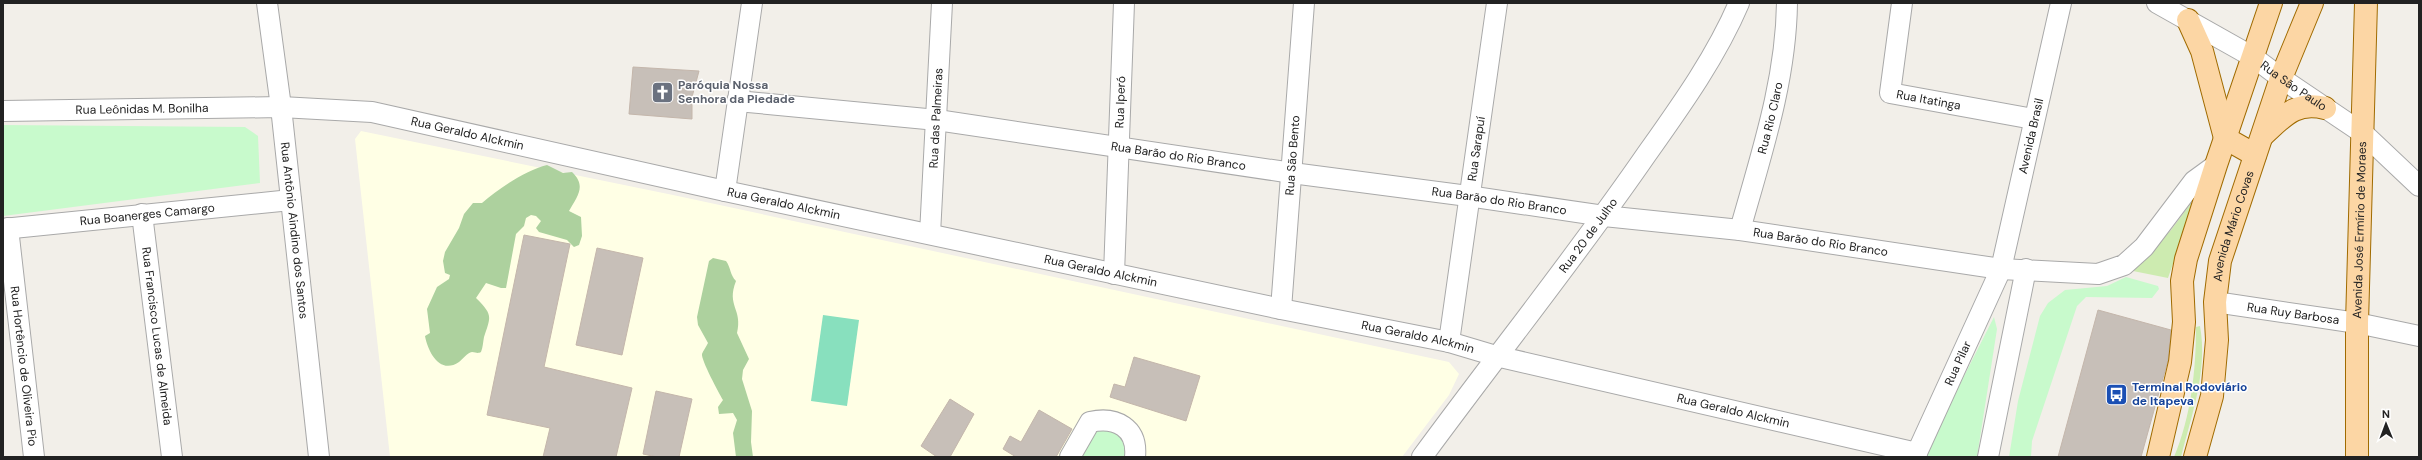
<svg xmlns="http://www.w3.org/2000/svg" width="2422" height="460" viewBox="0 0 2422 460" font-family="'DM Sans',sans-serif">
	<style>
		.education { fill: #ffffe5 }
		.grass { fill: #cdebb0 }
		.forest { fill: #add19e }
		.park { fill: #c8facc }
		.pitch { fill: #88e0be }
		.building { fill: #c7bfb8; stroke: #c4b6ab }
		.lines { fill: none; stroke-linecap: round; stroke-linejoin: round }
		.minor-casing { stroke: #a9a9a9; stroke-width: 22 }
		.major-casing { stroke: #a06b00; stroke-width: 24 }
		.minor { stroke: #fff; stroke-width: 20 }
		.major { stroke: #fcd6a4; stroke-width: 22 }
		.labels { text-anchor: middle; stroke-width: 3; stroke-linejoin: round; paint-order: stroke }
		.worship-label { font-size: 12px; font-weight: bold; fill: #5b616d; stroke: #fff; text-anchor: start }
		.street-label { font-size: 12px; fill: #222; stroke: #fff }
		.transit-label { font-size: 12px; font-weight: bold; fill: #164399; stroke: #fff; text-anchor: start }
	</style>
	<rect width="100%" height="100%" fill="#f2efe9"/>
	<!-- education -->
	<polygon class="education" points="361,131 673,195 1449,362 1459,374 1449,395 1402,457 390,457 355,139"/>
	<!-- grass -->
	<g class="grass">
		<polygon points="2197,195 2168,278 2133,271 2171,230"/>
		<path d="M2200,326C2208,370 2192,414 2181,457H2174C2191,417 2196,370 2196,327Z"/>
	</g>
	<!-- forest -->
	<g class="forest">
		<path d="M547,165L563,173L572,172C587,186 577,197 569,211L581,217L582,236L579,245L574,247L567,240L539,232L536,228L541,221L536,216L531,215L526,218L524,226L516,234L506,288H501L486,283L476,298C493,315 491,316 484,337C483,342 483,347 481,352C477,354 476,352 472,352C467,353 463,359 459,362C440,375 428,352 425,336L430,333L427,309L437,287L449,279L450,275L445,273L443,261L445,252L459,228L464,214L473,203H482C498,189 526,170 547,165Z"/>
		<path d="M713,258L726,261C731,268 730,275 736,281C726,306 743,309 737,333L749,359L743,370L742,379L752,411L751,442L753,457H736L733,433L737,420L733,413L719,414L718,407L723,400C719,393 701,360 702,354C703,351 706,347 708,343L698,325L697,317L709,261Z"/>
	</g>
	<!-- park -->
	<g class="park">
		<polygon points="3,125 245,127 258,136 260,183 3,216"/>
		<polygon points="2126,277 2158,286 2159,289 2152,298 2086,297 2077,306 2032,441 2031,457 2009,457 2018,401 2040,316 2048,303 2065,290 2107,286"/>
		<polygon points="1994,317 1997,329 1977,457 1923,457"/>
		<polygon points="1114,424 1133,457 1072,457 1087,430"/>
	</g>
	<!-- pitch -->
	<polygon class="pitch" points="823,315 859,320 847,406 811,401"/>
	<!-- building -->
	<g class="building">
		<polygon points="633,67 699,71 692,97 692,119 629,114"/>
		<polygon points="524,235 570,244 544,367 632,388 616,457 543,457 550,428 487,415"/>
		<polygon points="597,248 643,258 622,355 576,345"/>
		<polygon points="2098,310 2171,330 2168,360 2141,457 2058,457"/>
		<polygon points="1134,357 1200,376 1186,421 1110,397 1114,384 1125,387"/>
		<polygon points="656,391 692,399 679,457 657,457 643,454"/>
		<polygon points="950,399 974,414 950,457 937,457 921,446"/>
		<polygon points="1039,410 1072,429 1056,457 1016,457 1003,449 1010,436 1021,442"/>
	</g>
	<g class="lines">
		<defs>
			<g id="minor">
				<path id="s1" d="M267,3L281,107L319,457"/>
				<path id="s2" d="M1902,3L1890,93L2033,119"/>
				<path id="s3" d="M2157,3L2253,57L2281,78L2364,134L2419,186"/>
				<path id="s4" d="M737,101L937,120L1292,173L1468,196L1604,216L1740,230L2001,269L2098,274L2124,265L2144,247L2194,181L2216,165"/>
				<path id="s5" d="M3,111L281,107L372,112L725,191L1281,309L1449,342L1496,356L1917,453"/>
				<polyline points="725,191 752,3"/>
				<path id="s6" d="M142,214L172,457"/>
				<path id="s7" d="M8,228L34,457"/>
				<path id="s8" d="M3,229L291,200"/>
				<path id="s9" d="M1740,230C1761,155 1786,81 1787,3"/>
				<path id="s10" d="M930,234L942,3"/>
				<path id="s11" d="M1114,274L1124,3"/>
				<path id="s12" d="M2215,302L2357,323L2419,336"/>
				<path id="s13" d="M1281,309L1304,3"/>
				<path id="s14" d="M1449,342L1497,3"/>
				<path d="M1070,457L1090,422C1116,416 1138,428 1135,457"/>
				<path id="s15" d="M1422,457C1496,356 1575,258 1646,155C1680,107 1716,57 1739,3"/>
				<path id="s16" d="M1915,457L2001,269L2061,3"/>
				<polyline points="1988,457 2026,269"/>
			</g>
			<g id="major">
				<polyline points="2188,20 2202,51 2225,138 2255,155"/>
				<path d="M2263,135C2284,116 2295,101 2325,108"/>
				<polyline points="2158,457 2180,362 2184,322 2182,281 2186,259 2216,165 2271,3"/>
				<path id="s17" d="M2195,457L2212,396L2217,340L2215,302L2220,261L2281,78L2312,3"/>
				<path id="s18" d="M2357,457V323L2366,3"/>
			</g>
		</defs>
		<!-- minor casing -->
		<use href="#minor" class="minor-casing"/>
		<!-- major casing -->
		<use href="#major" class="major-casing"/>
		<!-- minor -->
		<use href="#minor" class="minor"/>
		<!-- major -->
		<use href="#major" class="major"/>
	</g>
	<!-- icons -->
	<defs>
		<symbol id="church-square" viewBox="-11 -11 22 22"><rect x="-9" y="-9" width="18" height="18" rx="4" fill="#6b7280" stroke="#fff"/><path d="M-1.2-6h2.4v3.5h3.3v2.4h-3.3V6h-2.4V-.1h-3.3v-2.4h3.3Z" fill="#fff"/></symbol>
		<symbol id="bus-square" viewBox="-11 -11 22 22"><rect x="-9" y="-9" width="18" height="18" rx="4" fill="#1a4fb4" stroke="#fff"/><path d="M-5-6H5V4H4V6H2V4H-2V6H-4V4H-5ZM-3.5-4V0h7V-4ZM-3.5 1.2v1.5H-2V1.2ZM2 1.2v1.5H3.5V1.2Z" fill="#fff"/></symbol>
	</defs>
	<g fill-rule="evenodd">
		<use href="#church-square" x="650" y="80" width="25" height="25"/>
		<use href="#bus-square" x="2104" y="382" width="25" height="25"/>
	</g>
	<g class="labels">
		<!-- worship labels -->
		<g class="worship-label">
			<text x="678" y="89">Paróquia Nossa<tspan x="678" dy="14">Senhora da Piedade</tspan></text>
		</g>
		<!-- street labels -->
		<g class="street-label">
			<text dy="4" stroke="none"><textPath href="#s3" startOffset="160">Rua São Paulo</textPath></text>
			<text dy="4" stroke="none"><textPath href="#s2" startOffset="130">Rua Itatinga</textPath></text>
			<text dy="4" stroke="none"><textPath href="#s11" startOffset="172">Rua Iperó</textPath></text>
			<text dy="4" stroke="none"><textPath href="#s5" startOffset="139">Rua Leônidas M. Bonilha</textPath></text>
			<text dy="4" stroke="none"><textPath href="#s10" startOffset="116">Rua das Palmeiras</textPath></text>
			<text dy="4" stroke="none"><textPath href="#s9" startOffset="116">Rua Rio Claro</textPath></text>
			<text dy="4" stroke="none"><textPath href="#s5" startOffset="467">Rua Geraldo Alckmin</textPath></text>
			<text dy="4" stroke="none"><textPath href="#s16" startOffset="343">Avenida Brasil</textPath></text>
			<text dy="4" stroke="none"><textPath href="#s14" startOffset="195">Rua Sarapuí</textPath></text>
			<text dy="4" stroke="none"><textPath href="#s13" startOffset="154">Rua São Bento</textPath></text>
			<text dy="4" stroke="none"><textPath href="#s4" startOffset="445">Rua Barão do Rio Branco</textPath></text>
			<text dy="4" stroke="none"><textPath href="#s4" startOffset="769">Rua Barão do Rio Branco</textPath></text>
			<text dy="4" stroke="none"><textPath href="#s5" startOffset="791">Rua Geraldo Alckmin</textPath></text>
			<text dy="4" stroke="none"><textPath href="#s8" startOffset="145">Rua Boanerges Camargo</textPath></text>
			<text dy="4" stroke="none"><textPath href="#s17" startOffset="236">Avenida Mário Covas</textPath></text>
			<text dy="4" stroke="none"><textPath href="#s1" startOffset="229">Rua Antônio Aindino dos Santos</textPath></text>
			<text dy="4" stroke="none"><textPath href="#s18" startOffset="227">Avenida José Ermírio de Moraes</textPath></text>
			<text dy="4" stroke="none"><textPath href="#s15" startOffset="277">Rua 20 de Julho</textPath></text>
			<text dy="4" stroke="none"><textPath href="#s4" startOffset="1093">Rua Barão do Rio Branco</textPath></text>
			<text dy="4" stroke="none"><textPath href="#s5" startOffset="1115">Rua Geraldo Alckmin</textPath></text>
			<text dy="4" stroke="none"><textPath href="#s12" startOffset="79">Rua Ruy Barbosa</textPath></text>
			<text dy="4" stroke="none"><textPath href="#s6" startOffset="123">Rua Francisco Lucas de Almeida</textPath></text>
			<text dy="4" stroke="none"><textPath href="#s5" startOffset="1439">Rua Geraldo Alckmin</textPath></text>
			<text dy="4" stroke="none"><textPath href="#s16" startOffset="103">Rua Pilar</textPath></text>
			<text dy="4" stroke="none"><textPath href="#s7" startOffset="139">Rua Hortêncio de Oliveira Pio</textPath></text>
			<text dy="4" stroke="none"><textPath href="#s5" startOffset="1763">Rua Geraldo Alckmin</textPath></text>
		</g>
		<!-- transit labels -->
		<g class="transit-label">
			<text x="2132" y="391">Terminal Rodoviário<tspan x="2132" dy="14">de Itapeva</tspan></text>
		</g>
	</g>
	<!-- border -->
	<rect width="2422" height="460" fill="none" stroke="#222222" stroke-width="8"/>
	<!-- north arrow -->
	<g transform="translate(2386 424) rotate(359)" stroke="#ffffff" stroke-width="3" paint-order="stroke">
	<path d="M0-3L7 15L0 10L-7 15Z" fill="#222222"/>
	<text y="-6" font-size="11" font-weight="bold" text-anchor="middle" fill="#222222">N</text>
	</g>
</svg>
